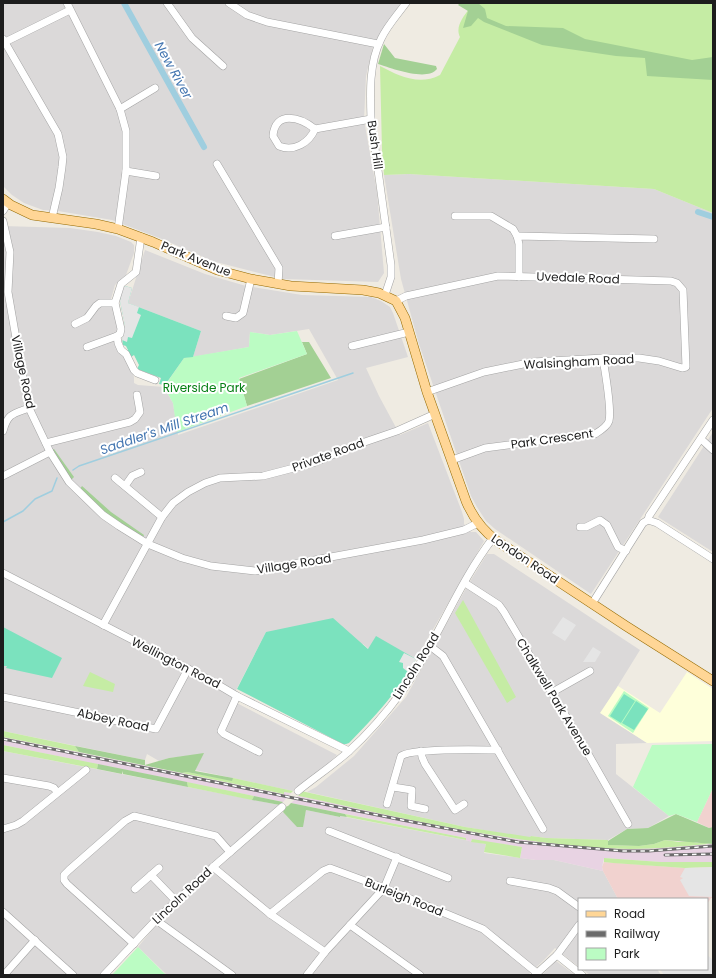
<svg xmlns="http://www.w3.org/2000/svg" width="716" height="978" viewBox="0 0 716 978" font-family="Poppins,sans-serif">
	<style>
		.residential { fill: #dbd9d9 }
		.commercial { fill: #f1d2cf }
		.industrial { fill: #e8d3e3 }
		.education { fill: #feffda }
		.grass { fill: #c5eca4 }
		.forest { fill: #a3d094 }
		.park { fill: #bbfcc3 }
		.pitch { fill: #7be2be }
		.parking { fill: #e5e5e5 }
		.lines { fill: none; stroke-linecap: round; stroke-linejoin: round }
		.stream { stroke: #9fcedf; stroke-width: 1.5 }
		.canal { stroke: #9fcedf; stroke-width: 6 }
		.minor-casing { stroke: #a4a4a4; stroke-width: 8 }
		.major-casing { stroke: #956a00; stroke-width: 10 }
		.minor { stroke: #fff; stroke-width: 7 }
		.major { stroke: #ffd696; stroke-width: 9 }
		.rail-casing { stroke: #6b6b6b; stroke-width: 3 }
		.rail { stroke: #fff; stroke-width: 1.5; stroke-dasharray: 4.5; stroke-linecap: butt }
		.labels { text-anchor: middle; stroke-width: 4; stroke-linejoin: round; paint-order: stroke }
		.street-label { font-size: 12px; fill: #1d1d1d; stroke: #fff }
		.park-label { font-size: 12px; fill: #067f15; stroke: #fff }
		.water-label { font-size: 13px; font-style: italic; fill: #4476b1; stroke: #fff }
	</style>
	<rect width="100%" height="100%" fill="#efebe2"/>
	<!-- residential -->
	<g class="residential">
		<polygon points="3,3 401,3 374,43 366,76 364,120 377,192 384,273 378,282 283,279 212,261 162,239 112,220 58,211 43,210 24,203 12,195 3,186"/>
		<polygon points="409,174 654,189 713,213 713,408 591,594 495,529 486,521 477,507 471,496 419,344 401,279 384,175"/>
		<polygon points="3,226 70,228 98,232 116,236 131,242 134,245 134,253 126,275 115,285 111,299 113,309 124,354 134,377 134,383 138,385 164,387 173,403 178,435 338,380 309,329 270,335 250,332 249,347 193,357 201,331 128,303 145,250 205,274 246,286 302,295 371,297 381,301 390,307 393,313 408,357 366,368 379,396 400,435 428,423 462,512 464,519 464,524 471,532 476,532 484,541 416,659 376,637 369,649 363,644 266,632 231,700 337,755 325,767 302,783 293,791 195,770 203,754 169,758 159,761 147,754 145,760 3,731"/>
		<polygon points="713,432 713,552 658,517"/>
		<polygon points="487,554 494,554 640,650 601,713 647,743 616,744 616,774 669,816 648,828 627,829 608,840 546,838 531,836 530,838 465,827 307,792 316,787 354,756 406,697 469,583"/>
		<polygon points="3,751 280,805 186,887 153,918 105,971 100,975 3,975"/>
		<polygon points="306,810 340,817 340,816 486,844 484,853 536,860 554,860 603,871 618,899 579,899 579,967 555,948 545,959 528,975 167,975 138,947 156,925 233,854 283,812 297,826 302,827"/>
		<polygon points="556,961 575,975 542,975"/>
		<polygon points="582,969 657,969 661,975 590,975"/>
	</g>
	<!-- commercial -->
	<g class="commercial">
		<polygon points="713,788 713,827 709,828 697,822"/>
		<polygon points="604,862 685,868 713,867 713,898 711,898 707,904 707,899 618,899 603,871 602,867"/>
	</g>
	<!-- industrial -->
	<g class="industrial">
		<polygon points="3,737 283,794 284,792 291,793 283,802 3,745"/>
		<polygon points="299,796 476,833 550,843 630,849 713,844 713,862 661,862 604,858 602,867 603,871 554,860 536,860 520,858 522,847 472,840 471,842 466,840 466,838 291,803"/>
	</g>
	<!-- education -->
	<polygon class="education" points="687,672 713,689 713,741 647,743 600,713 618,686 660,713"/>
	<!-- grass -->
	<g class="grass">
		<path d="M459,3H713V213L654,189L409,174L384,175L382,150L380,66C399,76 419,86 440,75L460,37C455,27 463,17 469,9Z"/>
		<polygon points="463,600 516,697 507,703 455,613"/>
		<polygon points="90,672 115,684 113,692 83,686"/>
		<polygon points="3,731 75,746 79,752 3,737"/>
		<polygon points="3,745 98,764 97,769 3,751"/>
		<polygon points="187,772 231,780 233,778 293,791 291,793 284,792 284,794 182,773"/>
		<polygon points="187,782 254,796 252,800 188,787"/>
		<path d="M301,791L465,827L530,837L531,836L546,838L608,840V845L639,846L654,844L665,840L679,842L690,841L697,843H705L709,844C683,846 657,849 630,849C518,846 408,819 299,796L297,794Z"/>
		<polygon points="345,814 466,838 466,840 347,817"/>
		<polygon points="472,839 522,847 520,858 484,852 486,844 471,842"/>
		<polygon points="604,858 661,862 713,862 713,867 685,868 613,863 604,862"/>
	</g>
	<!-- forest -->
	<g class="forest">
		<polygon points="460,3 478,3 485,9 487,18 506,26 563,28 585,39 692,60 713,57 713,80 647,76 645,58 616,56 542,45 484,22 478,18 471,26 463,28 468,11 458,5"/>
		<path d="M384,44L395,58L436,66L437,69C427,82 391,68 378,64Z"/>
		<polygon points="302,342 309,342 331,378 247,406 239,379 307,354"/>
		<polygon points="54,449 74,477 71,480 52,450"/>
		<polygon points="82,486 111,512 144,535 142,539 108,515 80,489"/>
		<polygon points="75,746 145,760 145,765 169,758 204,753 195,771 233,778 232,781 187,772 182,773 79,752"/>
		<polygon points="98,764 187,782 188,787 123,774 123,771 122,774 97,769"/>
		<polygon points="254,796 283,802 280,805 252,800"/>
		<polygon points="291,803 345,814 347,817 340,816 340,817 306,810 303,827 297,827 283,812 285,807 288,806"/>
		<polygon points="676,814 709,828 713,827 713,844 665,840 654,844 639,846 608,845 608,841 627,829 648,828"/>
	</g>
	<!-- park -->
	<g class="park">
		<polygon points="297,331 307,354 239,378 247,406 177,432 173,403 164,387 184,358 249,347 250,332 270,335"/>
		<polygon points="624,691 649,708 633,733 608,716"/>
		<polygon points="713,744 713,788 697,822 676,814 669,816 633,787 652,745"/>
		<polygon points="138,947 164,973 167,975 112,975"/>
	</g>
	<!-- pitch -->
	<g class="pitch">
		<path d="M125,286L132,288L128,303L201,331L193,357L184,358L165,385L159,384L161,378L137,369L139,365L134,355L131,357L127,352L128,350L126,346L123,345C121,338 125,333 125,326C124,313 115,297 125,286Z"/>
		<path d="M333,618L368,649L376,636L416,659C399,691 374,717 349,743L346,744H343L237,689L266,632Z"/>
		<polygon points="3,627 62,658 52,678 6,668 7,666 3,666"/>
		<polygon points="624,694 635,701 621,723 610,716"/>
		<polygon points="636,701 648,709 634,730 622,723"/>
	</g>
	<!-- parking -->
	<g class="parking">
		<polygon points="125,286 132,288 128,303 139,307 137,313 141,315 132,338 128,337 127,342 122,340 125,326 120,301 122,289"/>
		<polygon points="563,617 576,625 565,641 552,633"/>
		<polygon points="593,647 601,652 595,662 583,662"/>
		<polygon points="404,653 416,659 408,672 403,668 403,663 399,662"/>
		<polygon points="713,867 713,897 689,896 680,880 683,878 680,877 685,868"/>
		<polygon points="707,955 713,960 713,975 664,975 660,969 707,969"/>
	</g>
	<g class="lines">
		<!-- stream -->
		<g class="stream">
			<polyline points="73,470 79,466 353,373"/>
			<polyline points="3,522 23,511 35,499 52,491 57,478"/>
		</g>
		<!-- canal -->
		<g class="canal">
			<polyline points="124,3 204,147"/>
			<polyline points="698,212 713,217"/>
		</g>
		<defs>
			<g id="minor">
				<polyline points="67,3 120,109 126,131 126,171 118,229"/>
				<polyline points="167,3 192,38 223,66"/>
				<polyline points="229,3 247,15 267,22 378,44"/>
				<polyline points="3,39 58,134 63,157 62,167 59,188 52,218"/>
				<polyline points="3,43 70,10"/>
				<polyline points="120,109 155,88"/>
				<path d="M315,129C300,117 275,110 273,136L279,146C294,152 309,143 315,129L371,119"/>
				<polyline points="217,164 279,268 278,284"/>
				<polyline points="126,171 156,176"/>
				<polyline points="3,211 8,203"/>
				<polyline points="455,216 491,216 513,229 517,236"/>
				<polyline points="3,221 10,252 8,292 21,367 29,408 50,452 69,482 103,515 119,526 148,544 182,558 211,566 255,571 423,540 464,530 478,523"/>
				<polyline points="335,236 386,227"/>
				<polyline points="141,237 136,272 121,284 115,303 121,329 120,334 117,336 118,343 121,350 126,354 134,370 137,373 155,380"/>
				<polyline points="519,277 519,244 517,236 654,239"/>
				<path d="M385,295L391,277V265L371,119C370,92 369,63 381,39C387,26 398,14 406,3"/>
				<polyline points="396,301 406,296 498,276 671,281 677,283 683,290 686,367 682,368 659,361 639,358 603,358 533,362 484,372 427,392"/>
				<polyline points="226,316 236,318 243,313 251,279"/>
				<polyline points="75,324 87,318 96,306 100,303 115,303"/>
				<polyline points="352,346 409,332"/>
				<polyline points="87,347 117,336"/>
				<path d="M3,431C8,413 13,414 29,408"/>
				<polyline points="701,439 713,450"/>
				<polyline points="46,443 130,422 135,419 140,412 137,395"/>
				<path d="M452,460L485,448L595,434C600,431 607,427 609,421C612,408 605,373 603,358"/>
				<polyline points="3,476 50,452"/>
				<polyline points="115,478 162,517"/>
				<polyline points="125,486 132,476 141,472"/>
				<polyline points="648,520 657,523 713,559"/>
				<polyline points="580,527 586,527 600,520 607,525 618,547 626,551"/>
				<polyline points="3,573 210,680 237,696 349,751"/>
				<polyline points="465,583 499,605 504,612 583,745 628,824"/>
				<polyline points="592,603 595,599 643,523 648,520 649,516 713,420"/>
				<polyline points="103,625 162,517 173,503 188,492 205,483 220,478 263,476 313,463 356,445 397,431 435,414"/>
				<polyline points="430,646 443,656 543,829"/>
				<polyline points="551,693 590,671"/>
				<polyline points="237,696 221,731 224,734 259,752"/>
				<polyline points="3,697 156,729 188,669"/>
				<polyline points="421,751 422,757 425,764 455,810 464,804"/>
				<polyline points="3,778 49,786 54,788 57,792"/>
				<polyline points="393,787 412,790 411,806 425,809"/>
				<path d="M298,791C314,778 332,766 348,752C368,734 387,712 403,690C437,642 457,585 493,538"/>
				<path d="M387,804L401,756C412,748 480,750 498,750"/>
				<polyline points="3,829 16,825 23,821 86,770"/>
				<polyline points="329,831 448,878"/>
				<polyline points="213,867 270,914 325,952"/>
				<polyline points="151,875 159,868"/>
				<polyline points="510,881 549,888 557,891 579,907"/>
				<polyline points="135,889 151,875 176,901"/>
				<polyline points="3,912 73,975"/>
				<polyline points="270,914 323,871 330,868 384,888 483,929 537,973"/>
				<polyline points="156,920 232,975"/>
				<polyline points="350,925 420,975"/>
				<polyline points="134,944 67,884 64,880 64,875 69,870 125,821 134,816 216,836 230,852"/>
				<polyline points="557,955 582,975"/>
				<polyline points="4,975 35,940"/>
				<polyline points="104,975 156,920 213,867 282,807"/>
				<polyline points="307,975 325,952 384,888 397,857"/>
				<polyline points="535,975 557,955 579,925"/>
			</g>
			<path id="major" d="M3,199L11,205L32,215L96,224L118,229L153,242L217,270L251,279L291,286L363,290L379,293L396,301L405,318L427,392L466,501C473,518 482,530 497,541L626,626L713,681"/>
		</defs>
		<!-- minor casing -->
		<use href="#minor" class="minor-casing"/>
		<!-- major casing -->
		<use href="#major" class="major-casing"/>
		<!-- minor -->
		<use href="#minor" class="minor"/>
		<!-- major -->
		<use href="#major" class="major"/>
		<defs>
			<g id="rail">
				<polyline points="3,739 402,820 518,842 623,851 649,851 713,846"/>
				<polyline points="665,855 713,854"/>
			</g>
		</defs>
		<!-- rail casing -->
		<use href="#rail" class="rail-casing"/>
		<!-- rail -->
		<use href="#rail" class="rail"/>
	</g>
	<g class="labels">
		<!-- street labels -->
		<g class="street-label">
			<text transform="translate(375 145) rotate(82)" y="4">Bush Hill</text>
			<text transform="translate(196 259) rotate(22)" y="4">Park Avenue</text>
			<text transform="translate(578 278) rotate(2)" y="4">Uvedale Road</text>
			<text transform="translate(579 362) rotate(-3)" y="4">Walsingham Road</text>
			<text transform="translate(23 372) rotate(78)" y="4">Village Road</text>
			<text transform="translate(552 439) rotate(-8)" y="4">Park Crescent</text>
			<text transform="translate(328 455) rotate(-20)" y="4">Private Road</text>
			<text transform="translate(525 559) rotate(34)" y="4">London Road</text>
			<text transform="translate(294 564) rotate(-9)" y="4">Village Road</text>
			<text transform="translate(176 663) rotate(27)" y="4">Wellington Road</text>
			<text transform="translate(416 666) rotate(-58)" y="4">Lincoln Road</text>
			<text transform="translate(554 697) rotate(59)" y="4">Chalkwell Park Avenue</text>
			<text transform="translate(113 720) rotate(12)" y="4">Abbey Road</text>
			<text transform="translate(182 896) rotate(-43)" y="4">Lincoln Road</text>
			<text transform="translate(404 897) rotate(22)" y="4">Burleigh Road</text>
		</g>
		<!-- park labels -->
		<g class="park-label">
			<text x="204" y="392">Riverside Park</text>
		</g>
		<!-- water labels -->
		<g class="water-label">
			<text transform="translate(174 70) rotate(61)" y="5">New River</text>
			<text transform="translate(164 428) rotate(-19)" y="5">Saddler's Mill Stream</text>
		</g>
	</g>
	<!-- border -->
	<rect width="716" height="978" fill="none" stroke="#1d1d1d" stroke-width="8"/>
	<!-- legend -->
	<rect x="578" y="898" width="130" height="72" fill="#ffffff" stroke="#a5a5a5"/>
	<rect x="586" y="911" width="20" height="6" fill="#ffd696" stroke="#a5a5a5"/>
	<text x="614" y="918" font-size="12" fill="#1d1d1d">Road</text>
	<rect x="586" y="931" width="20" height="6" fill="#6b6b6b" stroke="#a5a5a5"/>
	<text x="614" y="938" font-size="12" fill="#1d1d1d">Railway</text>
	<rect x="586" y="948" width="20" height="12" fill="#bbfcc3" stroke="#a5a5a5"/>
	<text x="614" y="958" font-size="12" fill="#1d1d1d">Park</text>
</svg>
